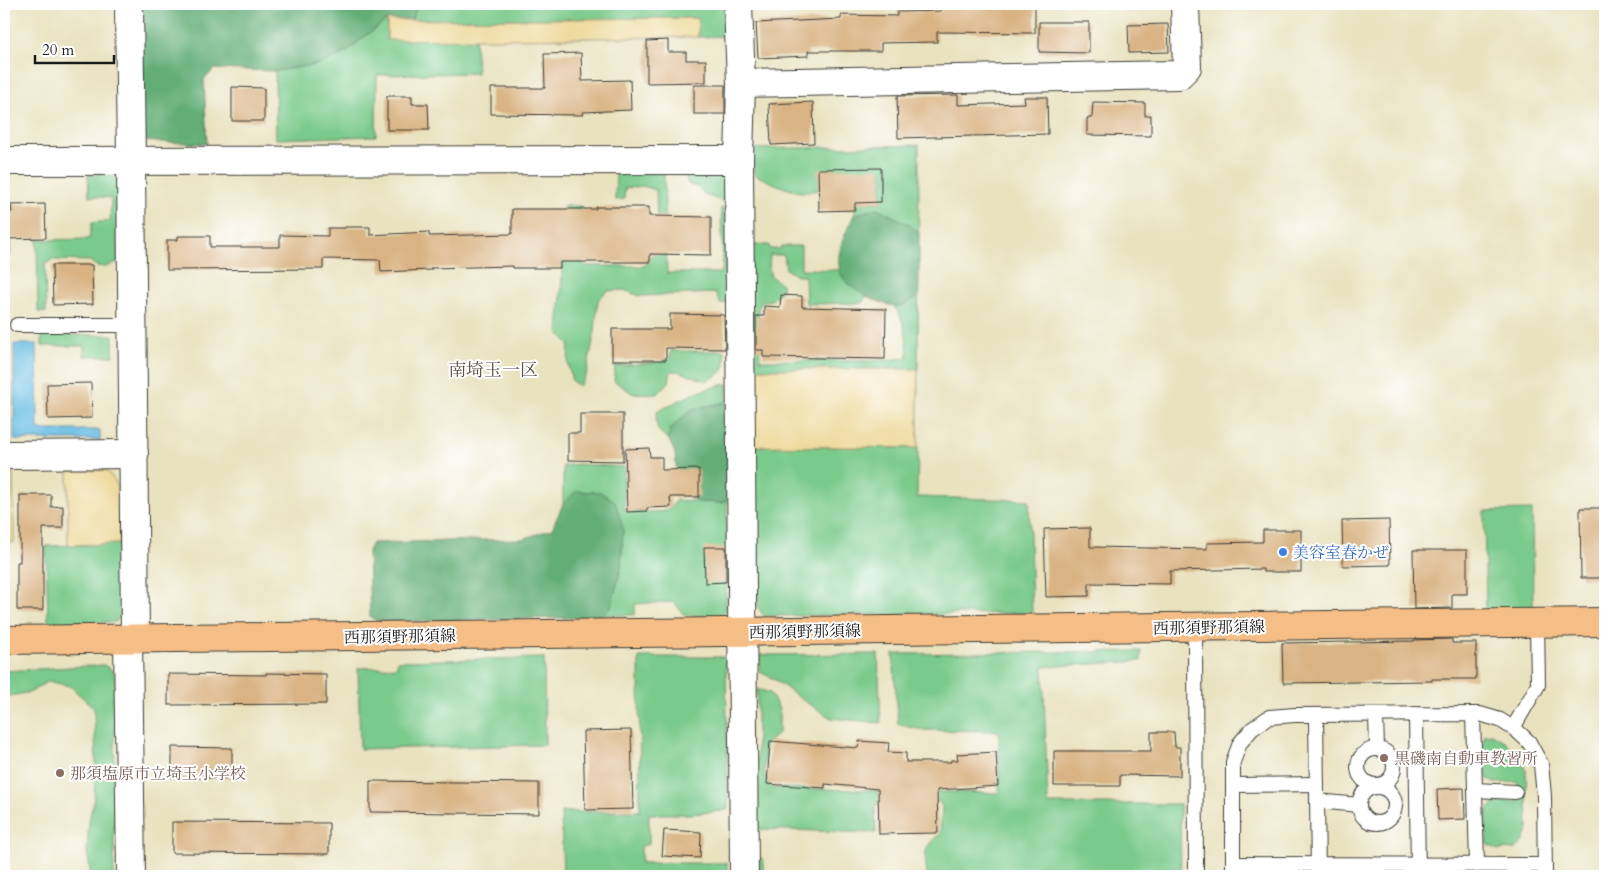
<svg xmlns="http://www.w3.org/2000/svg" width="1609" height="880" viewBox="0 0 1609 880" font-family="Cardo,'Noto Serif JP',serif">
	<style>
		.green { fill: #7aca8b; stroke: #4b7354; fill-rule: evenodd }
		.forest { fill: #63ae77; stroke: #40654a }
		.sand { fill: #eeda9e; stroke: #857b5d }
		.water { fill: #66bce3; stroke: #416c80 }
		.building { fill: #d9b383 }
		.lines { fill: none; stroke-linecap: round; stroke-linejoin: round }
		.lane-casing { stroke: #3b3a34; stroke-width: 16 }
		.street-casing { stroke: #3b3a34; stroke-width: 30 }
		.primary-casing { stroke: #3b3a34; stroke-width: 30 }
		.lane { stroke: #fff; stroke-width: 14 }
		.street { stroke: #fff; stroke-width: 28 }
		.primary { stroke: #f5be86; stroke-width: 28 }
		.shop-dot { fill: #3f7fe0; stroke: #fff; stroke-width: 2 }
		.education-dot { fill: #8d6e63; stroke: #fff; stroke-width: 2 }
		.labels { text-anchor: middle; stroke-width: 4; stroke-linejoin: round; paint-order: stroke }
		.shop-label { font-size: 16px; fill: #366cbe; stroke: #fff; text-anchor: start }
		.street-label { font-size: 16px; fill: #1c1c1c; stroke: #fff }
		.education-label { font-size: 16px; fill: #785e54; stroke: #fff; text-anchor: start }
		.neighbourhood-label { font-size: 18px; fill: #5e5140; stroke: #fff }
	</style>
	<rect width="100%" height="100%" fill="#fff"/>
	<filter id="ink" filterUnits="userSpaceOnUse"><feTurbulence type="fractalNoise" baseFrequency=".02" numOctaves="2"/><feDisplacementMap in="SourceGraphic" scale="10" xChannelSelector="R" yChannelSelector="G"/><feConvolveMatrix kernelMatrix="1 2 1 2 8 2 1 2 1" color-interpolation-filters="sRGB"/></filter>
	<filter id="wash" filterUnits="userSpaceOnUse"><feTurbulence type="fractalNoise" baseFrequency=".0096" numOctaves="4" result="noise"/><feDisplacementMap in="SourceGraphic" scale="20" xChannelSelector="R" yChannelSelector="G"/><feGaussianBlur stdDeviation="1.12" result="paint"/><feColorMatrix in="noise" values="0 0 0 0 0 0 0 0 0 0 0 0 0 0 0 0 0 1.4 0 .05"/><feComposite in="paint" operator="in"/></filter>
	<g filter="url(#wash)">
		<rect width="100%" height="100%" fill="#e9e2bf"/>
		<!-- green -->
		<g class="green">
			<polygon points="419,4 724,4 725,36 698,37 697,18 411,20"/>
			<polygon points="387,20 387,39 475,39 477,73 377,75 376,136 276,139 275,71 320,64 348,51 364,37"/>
			<path d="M919,145L918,369H751V245H769L770,249H781V246H801V269L852,270L855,203L881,202V171C862,177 819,193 801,192C788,191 766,180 754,174L752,149ZM770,255H784L786,269L796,276H805L806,304L862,303L867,295C871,296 878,296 883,298C905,309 907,337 908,358L870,361L760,360L758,308L763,301L772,300L782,290V284L771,277L769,269Z"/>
			<polygon points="616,172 664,173 667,273 720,273 723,267 721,208 726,209 727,303 720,303 716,293 639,296 624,290 607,291 598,300 595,331 586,375 579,386 572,381 568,364 569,344 558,332 562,280 563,206 581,206 578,260 586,266 645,266 653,254 658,240 656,190 643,186 625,188 624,199 615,200"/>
			<polygon points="720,172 725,176 727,203 705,195 699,188 688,184 685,173"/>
			<polygon points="110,173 118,180 118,262 106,267 96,266 90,261 53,260 45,264 46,312 38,312 37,240 89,239 92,223 110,221 111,198 89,196 88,175"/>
			<polygon points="4,241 10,241 11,254 4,260"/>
			<polygon points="42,335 113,335 113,356 84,356 84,346 42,346"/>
			<path d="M671,351H725C726,372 724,372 706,381L678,371H671L669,382L658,394L632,393L614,381L615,366L663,362L670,358Z"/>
			<path d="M727,384V402L692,409L671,428L668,438C656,431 655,425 657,412C679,400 702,388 727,384Z"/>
			<polygon points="754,446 918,448 917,497 1029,500 1032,613 764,616 757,606"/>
			<path d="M577,464L624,467V509C632,512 655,513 664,511C669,510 673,505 676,500L722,503L727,500L726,611L721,616L684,615L674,602L635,604V615H602L611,607L621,568L623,528L576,491L563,504V466Z"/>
			<polygon points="1532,510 1533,610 1486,611 1484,511"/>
			<polygon points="120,544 122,614 116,622 48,623 46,546"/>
			<path d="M1141,651V661L1043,667L1048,804H1180L1181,876H927C925,855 922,847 940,834L942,807L939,801H881L875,807L876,833L757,829V689L770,693L779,709V733L765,745L764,773L771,788L999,793V731L922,730L898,724L893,654Z"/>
			<polygon points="878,654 881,723 831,718 804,701 774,679 760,672 759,655"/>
			<polygon points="639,657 726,657 728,809 722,811 690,814 649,814 649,844 641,846 641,863 727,863 728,876 563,876 561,812 640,811"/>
			<polygon points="544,658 545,745 360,749 358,668 397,667 397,661"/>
			<polygon points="104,665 113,671 115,679 114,876 91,876 87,851 89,821 94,799 96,762 94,708 70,686 48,681 31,692 4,697 4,671"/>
			<path d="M1492,734L1506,742L1517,755L1526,770L1528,831L1523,843L1515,849L1498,850L1488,845C1487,833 1481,810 1495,804C1502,801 1512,802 1519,801L1518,782L1494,783L1487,778L1483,743L1485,735Z"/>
			<polygon points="763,858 763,876 756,876 756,859"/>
		</g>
		<!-- forest -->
		<g class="forest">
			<polygon points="139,4 419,4 411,20 387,20 364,37 348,51 320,64 275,71 215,69 204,79 207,144 139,141"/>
			<path d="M877,208L910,225L919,233V296C913,299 905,306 898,306C882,306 844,288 840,271C835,252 846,232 854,215Z"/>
			<polygon points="727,402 727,500 722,503 698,502 678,489 675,453 668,438 671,428 692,409"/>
			<polygon points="576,491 600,492 615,501 623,529 621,567 611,607 601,617 379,622 370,617 368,551 372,543 522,539 552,529 563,504"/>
		</g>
		<!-- sand -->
		<g class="sand">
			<polygon points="698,18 698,37 387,40 387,20"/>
			<polygon points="751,369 918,369 918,448 754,446"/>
			<polygon points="4,468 13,468 14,542 4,542"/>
			<polygon points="106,470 117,484 120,544 68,545 68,471"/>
		</g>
		<!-- water -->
		<polygon class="water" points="14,344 37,344 38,430 100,430 100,440 14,440"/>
		<g id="blocks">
			<!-- building -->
			<g class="building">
				<polygon points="941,4 1035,4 1035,33 937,32 937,42 881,43 881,51 808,51 808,56 758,58 756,23 841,19 841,15 897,16 897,12 941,11"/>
				<polygon points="1039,22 1089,22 1089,53 1039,52"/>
				<polygon points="1168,24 1169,52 1129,53 1128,25"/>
				<polygon points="668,40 668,52 686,52 686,60 706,60 706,82 647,83 647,41"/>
				<polygon points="581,53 582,81 630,80 631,110 582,112 583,115 491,114 491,88 545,88 544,54"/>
				<rect x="694" y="85" width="31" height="29"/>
				<polygon points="232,87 264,88 264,121 232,121"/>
				<polygon points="958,95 958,105 1025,103 1024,97 1047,97 1048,134 898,138 897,96"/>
				<polygon points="387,96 412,96 412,104 428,104 429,130 387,130"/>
				<polygon points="813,102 814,143 771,145 769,104"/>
				<polygon points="1093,102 1145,103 1145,116 1151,115 1151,136 1087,135 1087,118 1092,118"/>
				<polygon points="881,168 881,202 855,203 855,210 819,211 818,169"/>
				<polygon points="45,204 46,238 4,239 4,212 12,212 11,205"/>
				<polygon points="596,207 649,207 649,216 711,217 711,255 650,254 650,262 560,262 560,268 513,268 513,266 431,268 431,270 381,272 380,260 323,259 323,269 167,270 167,240 178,240 178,236 210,236 210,247 280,247 280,235 328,236 328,228 345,228 345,227 370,227 370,235 429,232 429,236 512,234 512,209 596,209"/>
				<polygon points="52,265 92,265 93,304 53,305"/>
				<polygon points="781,295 802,296 802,307 886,309 885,359 763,357 763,350 756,350 756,316 764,316 764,306 780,307"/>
				<polygon points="670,314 724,315 725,349 666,348 666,360 612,360 612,329 670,329"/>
				<polygon points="91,383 92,418 48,419 47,384"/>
				<polygon points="580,414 623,414 623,461 568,460 568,433 580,433"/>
				<polygon points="649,448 650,457 662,457 662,470 699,469 699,497 670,497 671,507 647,508 647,511 627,512 625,449"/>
				<polygon points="20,495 51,495 51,507 63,506 63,528 43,528 43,610 17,610 17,562 20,562"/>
				<polygon points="1580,508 1605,508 1605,578 1581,578"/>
				<polygon points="1389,520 1390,565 1343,566 1342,521"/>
				<polygon points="1090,528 1090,547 1207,549 1207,543 1263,542 1263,530 1301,530 1301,572 1263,572 1263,569 1170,571 1170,584 1089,583 1089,596 1046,597 1044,529"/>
				<polygon points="704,547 726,547 726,582 705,583"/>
				<polygon points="1413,550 1467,550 1467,594 1452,594 1452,608 1414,609"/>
				<polygon points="1452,639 1452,643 1476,643 1476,679 1432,679 1432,681 1283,683 1282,643 1414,641 1414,640"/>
				<polygon points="266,673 326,674 326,704 168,705 168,674 266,675"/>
				<polygon points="631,730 633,809 585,810 583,731"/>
				<polygon points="1151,732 1174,732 1175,747 1180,747 1180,776 1120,775 1120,786 1054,786 1054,751 1151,751"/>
				<polygon points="770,741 858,748 859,741 889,743 888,752 906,753 906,762 951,762 951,760 958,760 957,754 996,752 998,786 937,790 938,833 879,834 878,789 825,784 825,788 767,784"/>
				<polygon points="172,747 232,748 232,778 172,778"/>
				<polygon points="370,781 539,783 539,814 370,812"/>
				<polygon points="1464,788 1465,819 1438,820 1437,789"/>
				<polygon points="172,822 329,823 329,854 172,853"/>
				<polygon points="664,830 701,832 700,858 662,856"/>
			</g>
		</g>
	</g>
	<g filter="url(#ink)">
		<use href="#blocks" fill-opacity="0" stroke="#3b3a34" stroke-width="1"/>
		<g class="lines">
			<defs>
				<g id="lane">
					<polyline points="17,325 133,325"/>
					<polyline points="1195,627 1196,876"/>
					<polyline points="1416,714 1418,876"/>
					<polyline points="1473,714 1477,865"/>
					<polyline points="1316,715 1318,876"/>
					<polyline points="1376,715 1377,749"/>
					<polyline points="1513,728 1538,685 1537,623"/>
					<circle cx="1376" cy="767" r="18"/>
					<polyline points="1233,785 1317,784"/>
					<circle cx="1377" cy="805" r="18"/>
					<polyline points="1475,790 1515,792"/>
					<polyline points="1317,801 1359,805"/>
					<polyline points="1233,864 1545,865"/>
					<polyline points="1233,876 1233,762 1240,743 1252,729 1269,717 1295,715 1480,714 1500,720 1516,730 1529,742 1541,764 1544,796 1545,876"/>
				</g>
				<g id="street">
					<polyline points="129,4 131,161 135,638"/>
					<polyline points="738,4 741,83 739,160 744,876"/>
					<polyline points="741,83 1179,75 1187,67 1185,4"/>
					<polyline points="4,161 739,160"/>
					<polyline points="4,455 134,454"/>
					<polyline points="128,638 131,876"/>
				</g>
				<polyline id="primary" points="4,640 1605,622"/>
			</defs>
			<!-- lane casing -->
			<use href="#lane" class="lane-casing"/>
			<!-- street casing -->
			<use href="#street" class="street-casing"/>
			<!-- primary casing -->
			<use href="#primary" class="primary-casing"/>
			<!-- lane -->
			<use href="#lane" class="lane"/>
			<!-- street -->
			<use href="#street" class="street"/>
			<!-- primary -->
			<use href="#primary" class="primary"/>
		</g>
	</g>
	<!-- markers -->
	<circle class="shop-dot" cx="1283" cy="552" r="5"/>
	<g class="education-dot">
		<circle cx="1384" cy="758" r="5"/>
		<circle cx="60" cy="773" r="5"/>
	</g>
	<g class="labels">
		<!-- shop labels -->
		<g class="shop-label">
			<text x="1293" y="558">美容室春かぜ</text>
		</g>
		<!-- street labels -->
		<g class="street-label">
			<text transform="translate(1209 627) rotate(-1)" y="6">西那須野那須線</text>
			<text transform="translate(805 631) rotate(-1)" y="6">西那須野那須線</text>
			<text transform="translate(400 636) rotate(-1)" y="6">西那須野那須線</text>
		</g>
		<!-- education labels -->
		<g class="education-label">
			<text x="1394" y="764">黒磯南自動車教習所</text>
			<text x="70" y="779">那須塩原市立埼玉小学校</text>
		</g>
		<!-- neighbourhood labels -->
		<g class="neighbourhood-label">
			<text x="493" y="376">南埼玉一区</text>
		</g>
	</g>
	<!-- margin -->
	<rect width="1609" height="880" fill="none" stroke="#fff" stroke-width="20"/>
	<!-- scale -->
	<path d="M35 55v8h79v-8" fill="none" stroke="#1c1c1c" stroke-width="2.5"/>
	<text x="42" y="55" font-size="15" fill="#1c1c1c" stroke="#ffffff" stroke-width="4" paint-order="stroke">20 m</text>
</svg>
